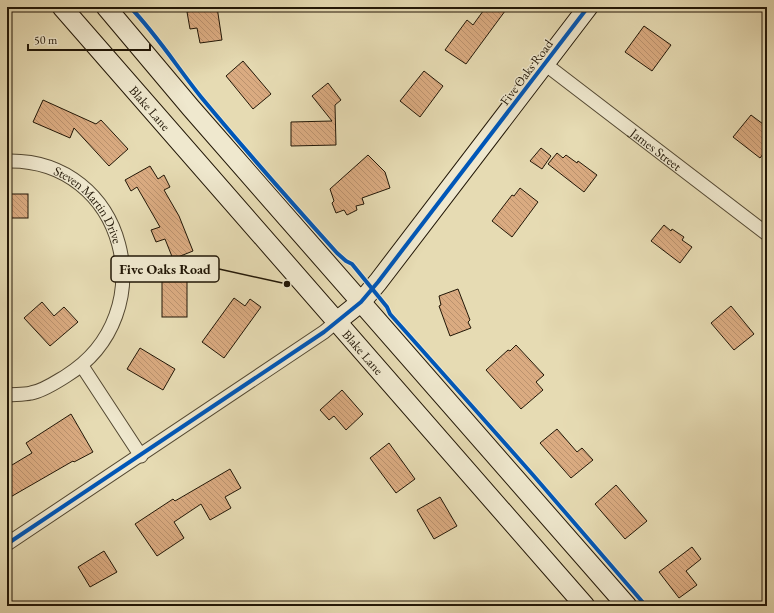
<svg xmlns="http://www.w3.org/2000/svg" width="774" height="613" viewBox="0 0 774 613" font-family="'EB Garamond',serif">
	<style>
		.building { fill: url(#building-back-hatch); stroke: #221707 }
		.lines { fill: none; stroke-linecap: round; stroke-linejoin: round }
		.street-casing { stroke: #534832; stroke-width: 15 }
		.secondary-casing { stroke: #221707; stroke-width: 21 }
		.street { stroke: #efe8ce; stroke-width: 13 }
		.secondary { stroke: #efe8ce; stroke-width: 19 }
		.cycleway-casing { stroke: #efe8ce; stroke-width: 6 }
		.cycleway { stroke: #0057b8; stroke-width: 4 }
		.labels { text-anchor: middle; stroke-width: 3; stroke-linejoin: round; paint-order: stroke }
		.street-label { font-size: 13px; fill: #221707; stroke: #efe8ce }
		.leader { fill: none; stroke: #221707; stroke-width: 1.5 }
		.callout-dot { fill: #221707; stroke: #efe8ce; stroke-width: 1.5 }
		.callout { fill: #efe8ce; stroke: #221707; stroke-width: 1.5 }
		.callout-label { font-size: 14px; text-anchor: middle; font-weight: bold; fill: #221707 }
	</style>
	<defs>
		<pattern id="building-back-hatch" width="6" height="6" patternUnits="userSpaceOnUse"><rect width="6" height="6" fill="#daab81"/><path d="M-1 5l2 2M0 0l6 6M5-1l2 2" fill="none" stroke="#bb926e"/></pattern>
	</defs>
	<rect width="100%" height="100%" fill="#e6dbb3"/>
	<filter id="stains"><feTurbulence type="fractalNoise" baseFrequency=".005" numOctaves="4"/><feColorMatrix values="0 0 0 0 .2 0 0 0 0 .09 0 0 0 0 .02 0 0 0 .5 -.17"/></filter>
	<radialGradient id="worn" r=".72"><stop offset=".6" stop-color="#630" stop-opacity="0"/><stop offset="1" stop-color="#630" stop-opacity=".3"/></radialGradient>
	<!-- building -->
	<g class="building">
		<polygon points="217,7 222,40 200,43 197,28 190,29 187,12"/>
		<polygon points="486,7 508,7 466,64 445,50 467,20 473,25"/>
		<polygon points="644,26 671,45 652,71 625,52"/>
		<polygon points="243,61 271,94 253,109 226,76"/>
		<polygon points="424,71 443,86 420,117 400,101"/>
		<polygon points="328,83 341,100 335,105 336,145 291,146 291,122 332,121 312,96"/>
		<polygon points="43,100 96,124 101,120 128,149 109,166 74,128 70,138 33,122"/>
		<polygon points="751,115 767,127 767,149 760,158 733,137"/>
		<polygon points="541,148 551,156 542,169 530,161"/>
		<polygon points="557,153 563,158 566,155 577,163 578,161 597,175 584,192 548,164"/>
		<polygon points="368,155 385,172 390,188 362,198 364,204 356,206 357,210 347,215 344,210 336,213 332,203 334,201 330,189"/>
		<polygon points="150,166 158,179 164,175 170,187 164,190 179,216 193,251 173,259 165,239 156,242 151,230 160,227 137,187 131,191 125,180"/>
		<polygon points="520,188 538,202 512,237 492,221 512,195 514,196"/>
		<rect x="7" y="194" width="21" height="24"/>
		<polygon points="664,225 671,231 672,229 684,237 682,240 692,247 680,263 651,241"/>
		<rect x="162" y="277" width="25" height="40"/>
		<polygon points="458,289 470,320 468,322 471,328 450,336 439,306 441,305 439,296"/>
		<polygon points="234,298 245,306 250,299 261,307 224,358 202,342"/>
		<polygon points="42,302 54,316 64,307 78,322 50,346 24,318"/>
		<polygon points="731,306 754,334 734,350 711,323"/>
		<polygon points="516,345 544,375 536,382 543,390 521,409 486,370 508,350 510,351"/>
		<polygon points="140,348 175,369 163,390 127,369"/>
		<polygon points="342,390 363,414 346,430 334,416 329,420 320,410"/>
		<polygon points="71,414 93,452 74,462 73,461 7,499 7,468 32,453 26,443"/>
		<polygon points="557,429 577,452 582,448 593,460 571,478 540,443"/>
		<polygon points="389,443 415,479 396,493 370,458"/>
		<polygon points="230,469 241,488 225,497 231,508 210,520 201,504 174,522 184,538 157,556 135,524 173,499 175,501"/>
		<polygon points="616,485 647,521 625,539 595,504"/>
		<polygon points="440,497 457,526 434,539 417,510"/>
		<polygon points="692,547 701,559 686,571 697,585 679,598 659,572"/>
		<polygon points="104,551 117,572 90,587 78,567"/>
	</g>
	<g class="lines">
		<defs>
			<g id="street">
				<path id="s1" d="M545,64L767,234"/>
				<path id="s2" d="M7,161C126,158 166,314 66,376C56,382 43,391 31,393C23,395 15,394 7,395"/>
				<polyline points="82,366 141,456"/>
				<polyline points="7,544 324,332 336,322"/>
			</g>
			<g id="secondary">
				<path id="s3" d="M62,7L585,606"/>
				<polyline points="106,7 191,108 627,606"/>
				<polyline points="336,322 361,302 378,282 588,7"/>
			</g>
		</defs>
		<!-- street casing -->
		<use href="#street" class="street-casing"/>
		<!-- secondary casing -->
		<use href="#secondary" class="secondary-casing"/>
		<!-- street -->
		<use href="#street" class="street"/>
		<!-- secondary -->
		<use href="#secondary" class="secondary"/>
		<defs>
			<g id="cycleway">
				<path d="M130,7C157,35 177,67 201,97C245,150 291,202 337,253L346,261L352,264L387,307L390,314L533,475L646,606"/>
				<polyline points="7,544 324,332 361,302 378,282 588,7"/>
			</g>
		</defs>
		<!-- cycleway casing -->
		<use href="#cycleway" class="cycleway-casing"/>
		<!-- cycleway -->
		<use href="#cycleway" class="cycleway"/>
	</g>
	<g class="labels">
		<!-- street labels -->
		<g class="street-label">
			<text transform="translate(526 72) rotate(-53)" y="5">Five Oaks Road</text>
			<text dy="5" stroke="none"><textPath href="#s3" startOffset="134">Blake Lane</textPath></text>
			<text dy="5" stroke="none"><textPath href="#s1" startOffset="140">James Street</textPath></text>
			<text dy="5" stroke="none"><textPath href="#s2" startOffset="99">Steven Martin Drive</textPath></text>
			<text dy="5" stroke="none"><textPath href="#s3" startOffset="458">Blake Lane</textPath></text>
		</g>
	</g>
	<!-- callouts -->
	<path class="leader" d="M287 284L219 269"/>
	<circle class="callout-dot" cx="287" cy="284" r="4"/>
	<rect class="callout" x="111" y="256" width="108" height="26" rx="4"/>
	<g class="callout-label">
		<text x="165" y="274">Five Oaks Road</text>
	</g>
	<!-- margin -->
	<rect width="774" height="613" fill="none" stroke="#e6dbb3" stroke-width="24"/>
	<rect x="8" y="8" width="758" height="597" fill="none" stroke="#221707" stroke-width="2"/>
	<rect x="12" y="12" width="750" height="589" fill="none" stroke="#221707"/>
	<!-- scale -->
	<path d="M28 44v6h122v-6" fill="none" stroke="#221707" stroke-width="2"/>
	<text x="34" y="44" font-size="12" fill="#221707" stroke="#efe8ce" stroke-width="3" paint-order="stroke">50 m</text>
	<rect width="100%" height="100%" filter="url(#stains)"/>
	<rect width="100%" height="100%" fill="url(#worn)"/>
</svg>
